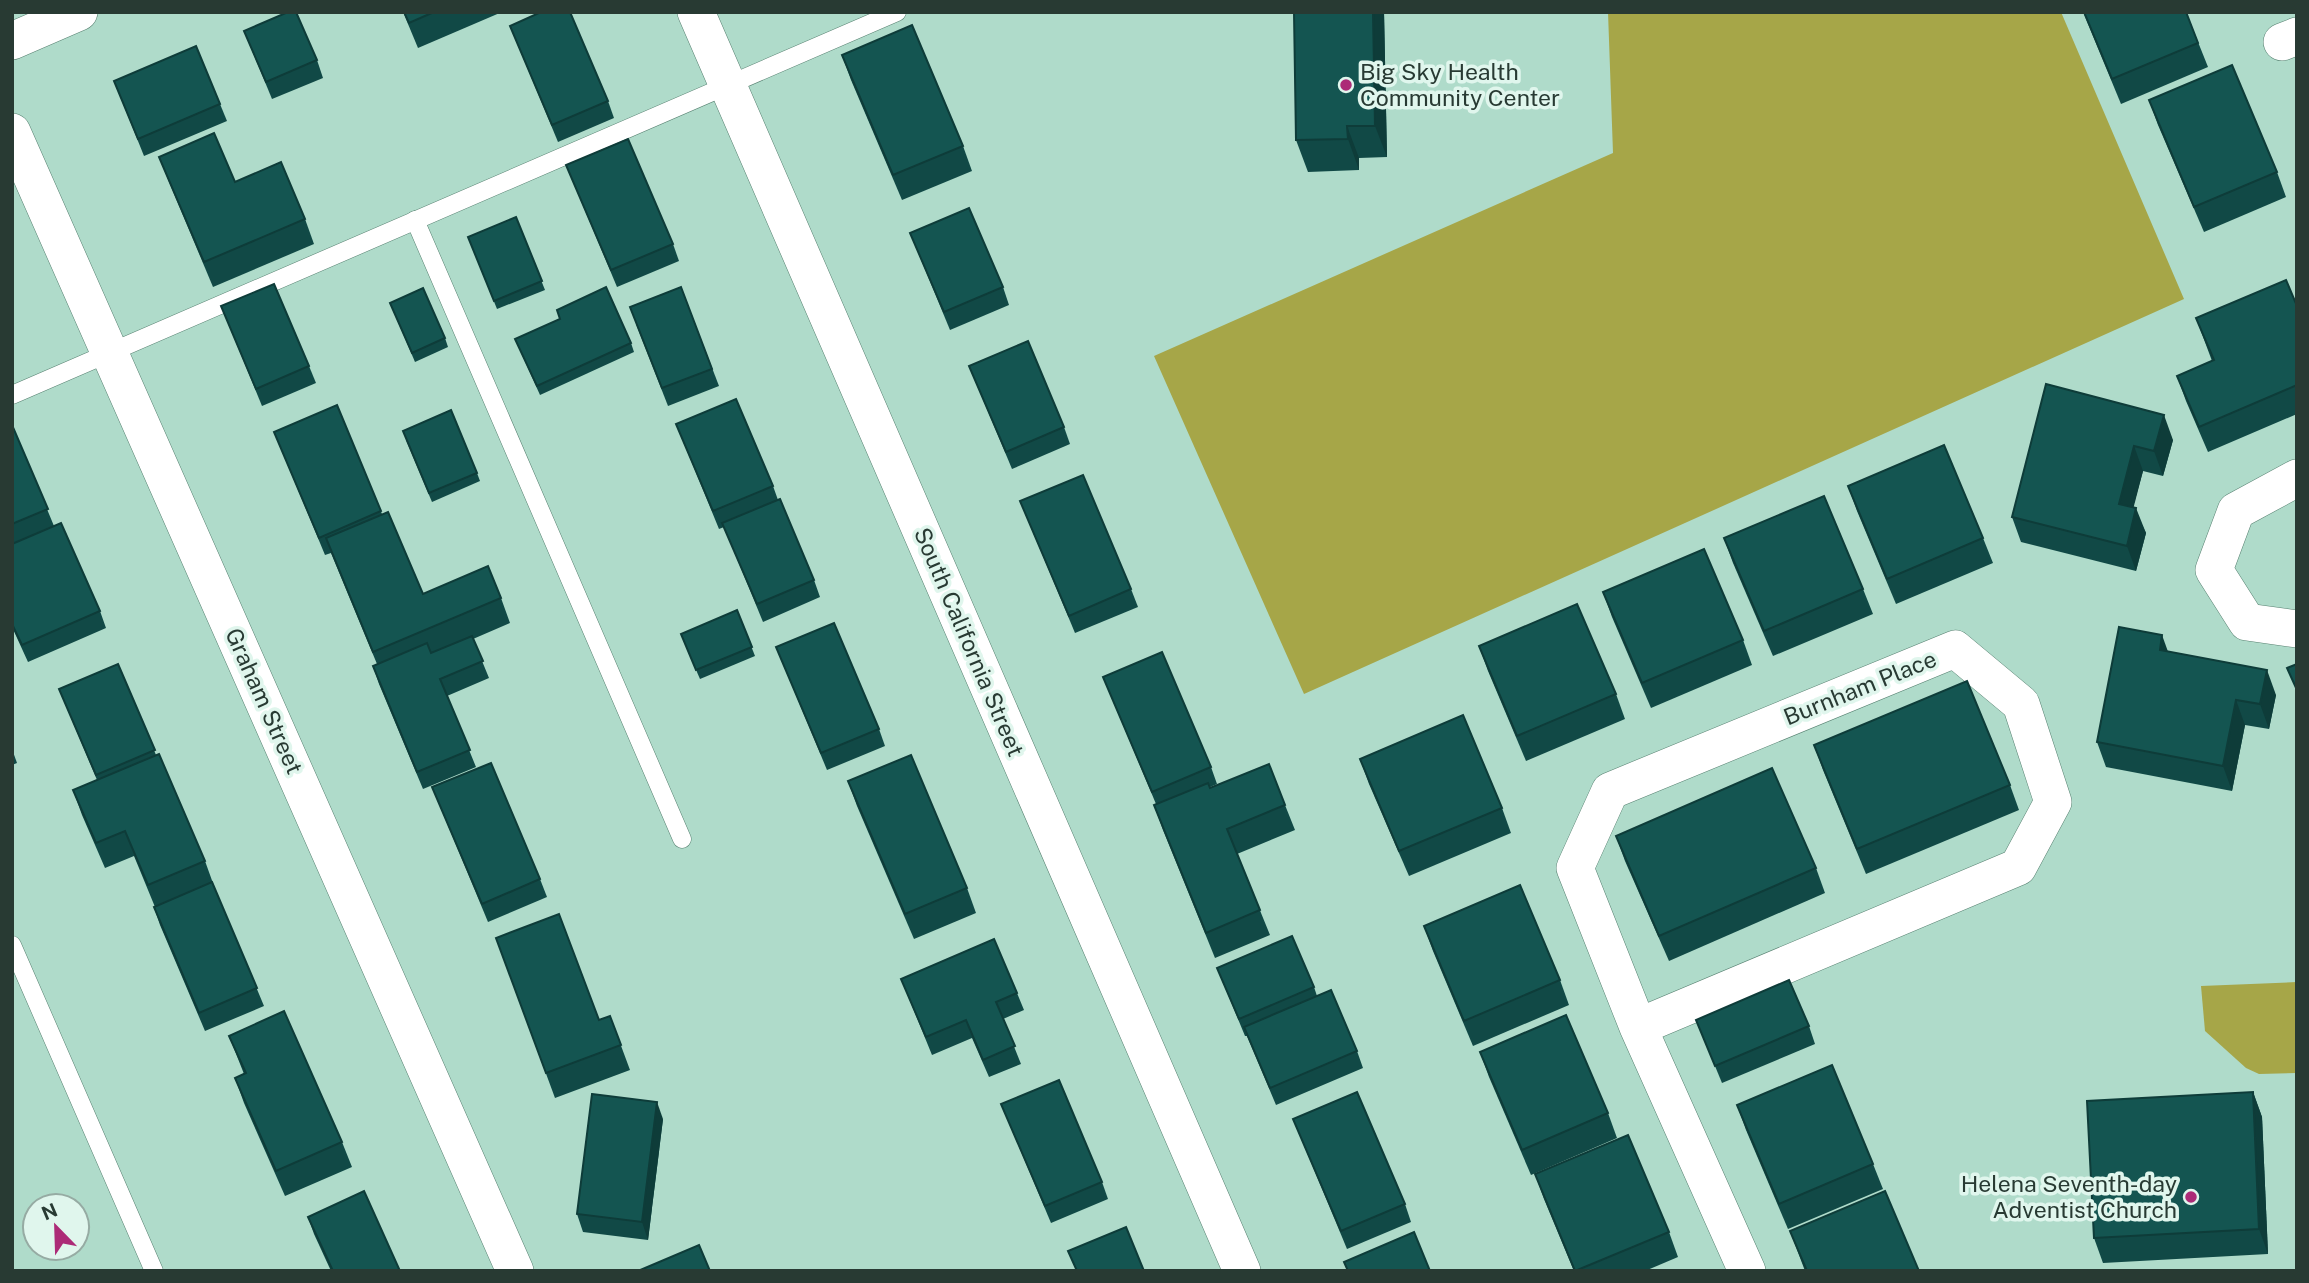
<svg xmlns="http://www.w3.org/2000/svg" width="2309" height="1283" viewBox="0 0 2309 1283" font-family="'Public Sans',sans-serif">
	<style>
		.green { fill: #a6a648 }
		.lines { fill: none; stroke-linecap: round; stroke-linejoin: round }
		.lane-casing { stroke: #578171; stroke-width: 19 }
		.street-casing { stroke: #578171; stroke-width: 38 }
		.lane { stroke: #fff; stroke-width: 18 }
		.street { stroke: #fff; stroke-width: 37 }
		.wall { fill: #114946 }
		.shaded-wall { fill: #0e3c39 }
		.building { fill: #145551; stroke: #0e3c39; stroke-width: 2 }
		.poi-dot { fill: #ac2b77; stroke: #e0f6ed; stroke-width: 2.5 }
		.labels { text-anchor: middle; stroke-width: 7; stroke-linejoin: round; paint-order: stroke }
		.poi-label { font-size: 23px; fill: #283a33; stroke: #e0f6ed; text-anchor: start }
		.street-label { font-size: 23px; fill: #283a33; stroke: #e0f6ed }
	</style>
	<rect width="100%" height="100%" fill="#afdbca"/>
	<!-- green -->
	<g class="green">
		<polygon points="1608,12 2061,12 2184,299 1304,694 1154,356 1613,153"/>
		<polygon points="2297,982 2297,1073 2259,1074 2246,1068 2205,1031 2201,986"/>
	</g>
	<g class="lines">
		<defs>
			<g id="lane">
				<polyline points="415,220 682,839"/>
				<polyline points="12,395 897,12"/>
				<polyline points="12,945 154,1271"/>
			</g>
			<g id="street">
				<polyline points="696,12 1242,1271"/>
				<polyline points="12,41 79,12"/>
				<polyline points="2282,42 2297,36"/>
				<polyline points="12,132 515,1271"/>
				<polyline points="2297,478 2236,511 2214,570 2247,622 2297,629"/>
				<polyline points="1638,1027 2018,867 2053,802 2021,704 1955,649 1610,791 1575,868 1638,1027 1747,1271"/>
			</g>
		</defs>
		<!-- lane casing -->
		<use href="#lane" class="lane-casing"/>
		<!-- street casing -->
		<use href="#street" class="street-casing"/>
		<!-- lane -->
		<use href="#lane" class="lane"/>
		<!-- street -->
		<use href="#street" class="street"/>
	</g>
	<!-- wall -->
	<g class="wall">
		<polygon points="403,12 502,12 418,48"/>
		<polygon points="1294,12 1384,12 1387,157 1359,158 1359,170 1308,172 1296,140"/>
		<polygon points="2083,12 2186,12 2208,67 2121,104"/>
		<polygon points="510,26 608,101 614,118 558,142"/>
		<polygon points="244,31 317,60 323,78 272,99"/>
		<polygon points="842,55 963,146 972,171 902,200 851,80"/>
		<polygon points="114,81 220,104 227,121 144,156"/>
		<polygon points="2149,100 2277,172 2286,197 2204,232 2158,125"/>
		<polygon points="159,157 235,182 305,219 314,244 213,287 169,182"/>
		<polygon points="566,165 673,244 679,261 617,287"/>
		<polygon points="516,217 545,290 497,309 468,237"/>
		<polygon points="910,233 1003,287 1009,305 950,330"/>
		<polygon points="681,287 719,386 668,406 636,324"/>
		<polygon points="390,303 445,338 448,347 415,362"/>
		<polygon points="221,306 309,366 316,383 262,406"/>
		<polygon points="2297,306 2297,414 2208,452 2186,401 2177,376 2212,361 2196,318"/>
		<polygon points="560,319 631,343 634,352 540,395 515,339"/>
		<polygon points="969,366 1064,427 1070,444 1012,469"/>
		<polygon points="2046,384 2173,440 2163,476 2143,471 2133,507 2146,533 2136,571 2021,542 2012,517"/>
		<polygon points="337,405 382,514 423,594 501,598 510,623 473,639 489,678 447,696 476,767 423,789 379,684 373,666 377,664 331,553 325,555 274,432"/>
		<polygon points="676,424 773,486 778,500 814,580 820,597 763,622 724,527 719,529"/>
		<polygon points="12,425 54,526 100,611 106,628 28,662 12,627"/>
		<polygon points="406,440 477,473 480,481 432,502"/>
		<polygon points="1848,486 1983,538 1993,563 1896,604 1857,511"/>
		<polygon points="1020,501 1131,589 1138,607 1075,633"/>
		<polygon points="1724,538 1863,589 1873,614 1773,656 1733,563"/>
		<polygon points="1603,592 1743,640 1752,665 1651,708 1612,617"/>
		<polygon points="737,610 755,656 700,679 684,642"/>
		<polygon points="1479,646 1616,694 1625,719 1526,761 1488,671"/>
		<polygon points="776,647 879,729 885,746 827,770"/>
		<polygon points="2169,652 2276,695 2269,729 2245,725 2232,791 2106,767 2097,742"/>
		<polygon points="118,664 156,755 205,861 214,886 264,1006 205,1031 160,925 154,907 155,907 134,856 105,868 82,815 73,790 97,780 59,689"/>
		<polygon points="1103,677 1211,767 1217,784 1210,787 1210,788 1285,805 1295,830 1237,854 1270,935 1215,958 1163,830 1154,805 1156,804"/>
		<polygon points="1814,745 2010,785 2019,810 1866,874 1823,770"/>
		<polygon points="12,749 17,763 12,765"/>
		<polygon points="1360,759 1502,808 1511,833 1409,876 1369,784"/>
		<polygon points="848,781 967,888 976,913 914,939 857,806"/>
		<polygon points="432,787 540,879 547,897 488,922"/>
		<polygon points="1616,836 1816,868 1825,893 1669,961 1625,861"/>
		<polygon points="1424,926 1560,980 1569,1005 1473,1046 1433,951"/>
		<polygon points="496,938 599,1020 610,1016 630,1070 555,1098"/>
		<polygon points="1217,968 1314,987 1317,996 1357,1051 1363,1068 1276,1105 1247,1036 1245,1036"/>
		<polygon points="901,979 1017,993 1024,1010 1003,1019 1021,1064 989,1077 972,1038 932,1055"/>
		<polygon points="1696,1020 1809,1026 1815,1044 1722,1083"/>
		<polygon points="229,1036 342,1142 352,1167 285,1196 244,1103 235,1078 244,1074"/>
		<polygon points="1480,1052 1608,1113 1617,1138 1531,1175 1489,1077"/>
		<polygon points="2253,1092 2262,1117 2268,1254 2103,1263 2094,1238"/>
		<polygon points="1001,1104 1102,1182 1108,1199 1051,1223"/>
		<polygon points="1737,1105 1873,1164 1883,1189 1788,1229 1746,1130"/>
		<polygon points="663,1119 648,1240 583,1232 577,1214"/>
		<polygon points="1293,1119 1405,1204 1411,1222 1347,1249"/>
		<polygon points="1535,1174 1669,1232 1678,1257 1645,1271 1574,1271 1544,1199"/>
		<polygon points="308,1217 400,1271 331,1271 314,1234"/>
		<polygon points="1790,1231 1919,1271 1805,1271"/>
	</g>
	<!-- shaded-wall -->
	<g class="shaded-wall">
		<polygon points="1373,12 1384,12 1387,157 1375,126"/>
		<polygon points="1347,126 1359,158 1359,170 1348,139"/>
		<polygon points="2164,415 2173,440 2163,476 2154,451"/>
		<polygon points="2134,446 2143,471 2128,529 2119,504"/>
		<polygon points="2136,508 2146,533 2136,571 2127,546"/>
		<polygon points="2162,635 2171,660 2160,650"/>
		<polygon points="2267,670 2276,695 2269,729 2260,704"/>
		<polygon points="2236,700 2245,725 2232,791 2223,766"/>
		<polygon points="2253,1092 2262,1117 2268,1254 2259,1229"/>
		<polygon points="657,1102 663,1119 648,1240 642,1222"/>
	</g>
	<!-- building -->
	<g class="building">
		<polygon points="288,12 296,12 317,60 266,82 244,31"/>
		<polygon points="404,12 434,12 409,23"/>
		<polygon points="541,12 570,12 608,101 552,125 510,26"/>
		<polygon points="1294,12 1373,12 1375,126 1347,126 1348,139 1296,140"/>
		<polygon points="2084,12 2186,12 2198,43 2112,79"/>
		<polygon points="912,25 963,146 893,175 842,55"/>
		<polygon points="196,46 220,104 138,139 114,81"/>
		<polygon points="2232,65 2277,172 2194,207 2149,100"/>
		<polygon points="214,133 235,182 281,162 305,219 204,262 159,157"/>
		<polygon points="628,139 673,244 611,270 566,165"/>
		<polygon points="969,208 1003,287 944,312 910,233"/>
		<polygon points="516,217 542,281 494,301 468,237"/>
		<polygon points="2286,280 2297,306 2297,385 2199,427 2177,376 2214,360 2196,318"/>
		<polygon points="274,284 309,366 256,389 221,306"/>
		<polygon points="606,287 631,343 537,386 515,339 560,319 557,310"/>
		<polygon points="681,287 712,369 662,388 630,307"/>
		<polygon points="423,288 445,338 412,353 390,303"/>
		<polygon points="1028,341 1064,427 1006,452 969,366"/>
		<polygon points="2046,384 2164,415 2154,451 2134,446 2119,504 2136,508 2127,546 2012,517"/>
		<polygon points="736,399 773,486 713,511 676,424"/>
		<polygon points="337,405 381,511 319,538 274,432"/>
		<polygon points="451,410 477,473 429,493 403,431"/>
		<polygon points="12,425 48,509 12,524"/>
		<polygon points="1944,445 1983,538 1887,579 1848,486"/>
		<polygon points="1083,475 1131,589 1069,616 1020,501"/>
		<polygon points="1824,496 1863,589 1764,631 1724,538"/>
		<polygon points="780,499 814,580 757,604 722,523"/>
		<polygon points="388,512 423,594 488,566 501,598 373,652 326,538"/>
		<polygon points="61,523 100,611 22,645 12,624 12,544"/>
		<polygon points="1704,549 1743,640 1642,683 1603,592"/>
		<polygon points="1577,604 1616,694 1517,736 1479,646"/>
		<polygon points="737,610 752,647 696,670 681,634"/>
		<polygon points="834,623 879,729 821,753 776,647"/>
		<polygon points="2119,627 2162,635 2160,650 2267,670 2260,704 2236,700 2223,766 2097,742"/>
		<polygon points="472,636 483,661 440,679 470,750 417,772 373,666 427,643 431,653"/>
		<polygon points="1162,652 1211,767 1152,792 1103,677"/>
		<polygon points="118,664 155,750 96,775 59,689"/>
		<polygon points="2297,664 2297,690 2287,668"/>
		<polygon points="1967,681 2010,785 1857,849 1814,745"/>
		<polygon points="1463,715 1502,808 1399,851 1360,759"/>
		<polygon points="159,754 205,861 148,885 125,831 96,843 73,790"/>
		<polygon points="911,755 967,888 905,914 848,781"/>
		<polygon points="491,763 540,879 482,904 432,787"/>
		<polygon points="1269,764 1285,805 1227,829 1260,910 1206,933 1154,805 1208,783 1210,788"/>
		<polygon points="1772,768 1816,868 1659,936 1616,836"/>
		<polygon points="212,882 257,988 199,1013 154,907"/>
		<polygon points="1520,885 1560,980 1464,1021 1424,926"/>
		<polygon points="559,914 599,1020 610,1016 621,1045 546,1073 496,938"/>
		<polygon points="1292,936 1314,987 1239,1019 1217,968"/>
		<polygon points="994,939 1017,993 996,1002 1015,1046 983,1060 966,1020 926,1037 901,979"/>
		<polygon points="1789,980 1809,1026 1715,1066 1696,1020"/>
		<polygon points="1331,990 1357,1051 1270,1088 1244,1027"/>
		<polygon points="284,1011 342,1142 276,1171 235,1078 246,1073 229,1036"/>
		<polygon points="1566,1015 1608,1113 1522,1150 1480,1052"/>
		<polygon points="1832,1065 1873,1164 1779,1204 1737,1105"/>
		<polygon points="1059,1080 1102,1182 1045,1206 1001,1104"/>
		<polygon points="1357,1092 1405,1204 1341,1231 1293,1119"/>
		<polygon points="2253,1092 2259,1229 2094,1238 2087,1101"/>
		<polygon points="592,1094 657,1102 642,1222 577,1214"/>
		<polygon points="1628,1135 1669,1232 1575,1271 1535,1174"/>
		<polygon points="364,1191 400,1271 333,1271 308,1217"/>
		<polygon points="1885,1191 1919,1271 1807,1271 1790,1231"/>
		<polygon points="1126,1227 1144,1271 1077,1271 1068,1251"/>
		<polygon points="1414,1232 1430,1271 1348,1271 1344,1262"/>
		<polygon points="699,1245 710,1271 638,1271"/>
	</g>
	<!-- markers -->
	<g class="poi-dot">
		<circle cx="1346" cy="85" r="7"/>
		<circle cx="2191" cy="1197" r="7"/>
	</g>
	<g class="labels">
		<!-- poi labels -->
		<g class="poi-label">
			<text x="1360" y="80">Big Sky Health<tspan x="1360" dy="26">Community Center</tspan></text>
			<text x="2177" y="1192" text-anchor="end">Helena Seventh-day<tspan x="2177" dy="26">Adventist Church</tspan></text>
		</g>
		<!-- street labels -->
		<g class="street-label">
			<text transform="translate(969 642) rotate(67)" y="8">South California Street</text>
			<text transform="translate(1860 688) rotate(-22)" y="8">Burnham Place</text>
			<text transform="translate(264 701) rotate(66)" y="8">Graham Street</text>
		</g>
	</g>
	<!-- border -->
	<rect width="2309" height="1283" fill="none" stroke="#283a33" stroke-width="28"/>
	<!-- north arrow -->
	<g transform="translate(56 1227) rotate(337)"><circle r="33" fill="#e0f6ed" stroke="#96aba3" stroke-width="2"/>
	<path d="M0-5L12 26L0 18L-12 26Z" fill="#ac2b77"/>
	<text y="-10" font-size="19" font-weight="bold" text-anchor="middle" fill="#283a33">N</text>
	</g>
</svg>
